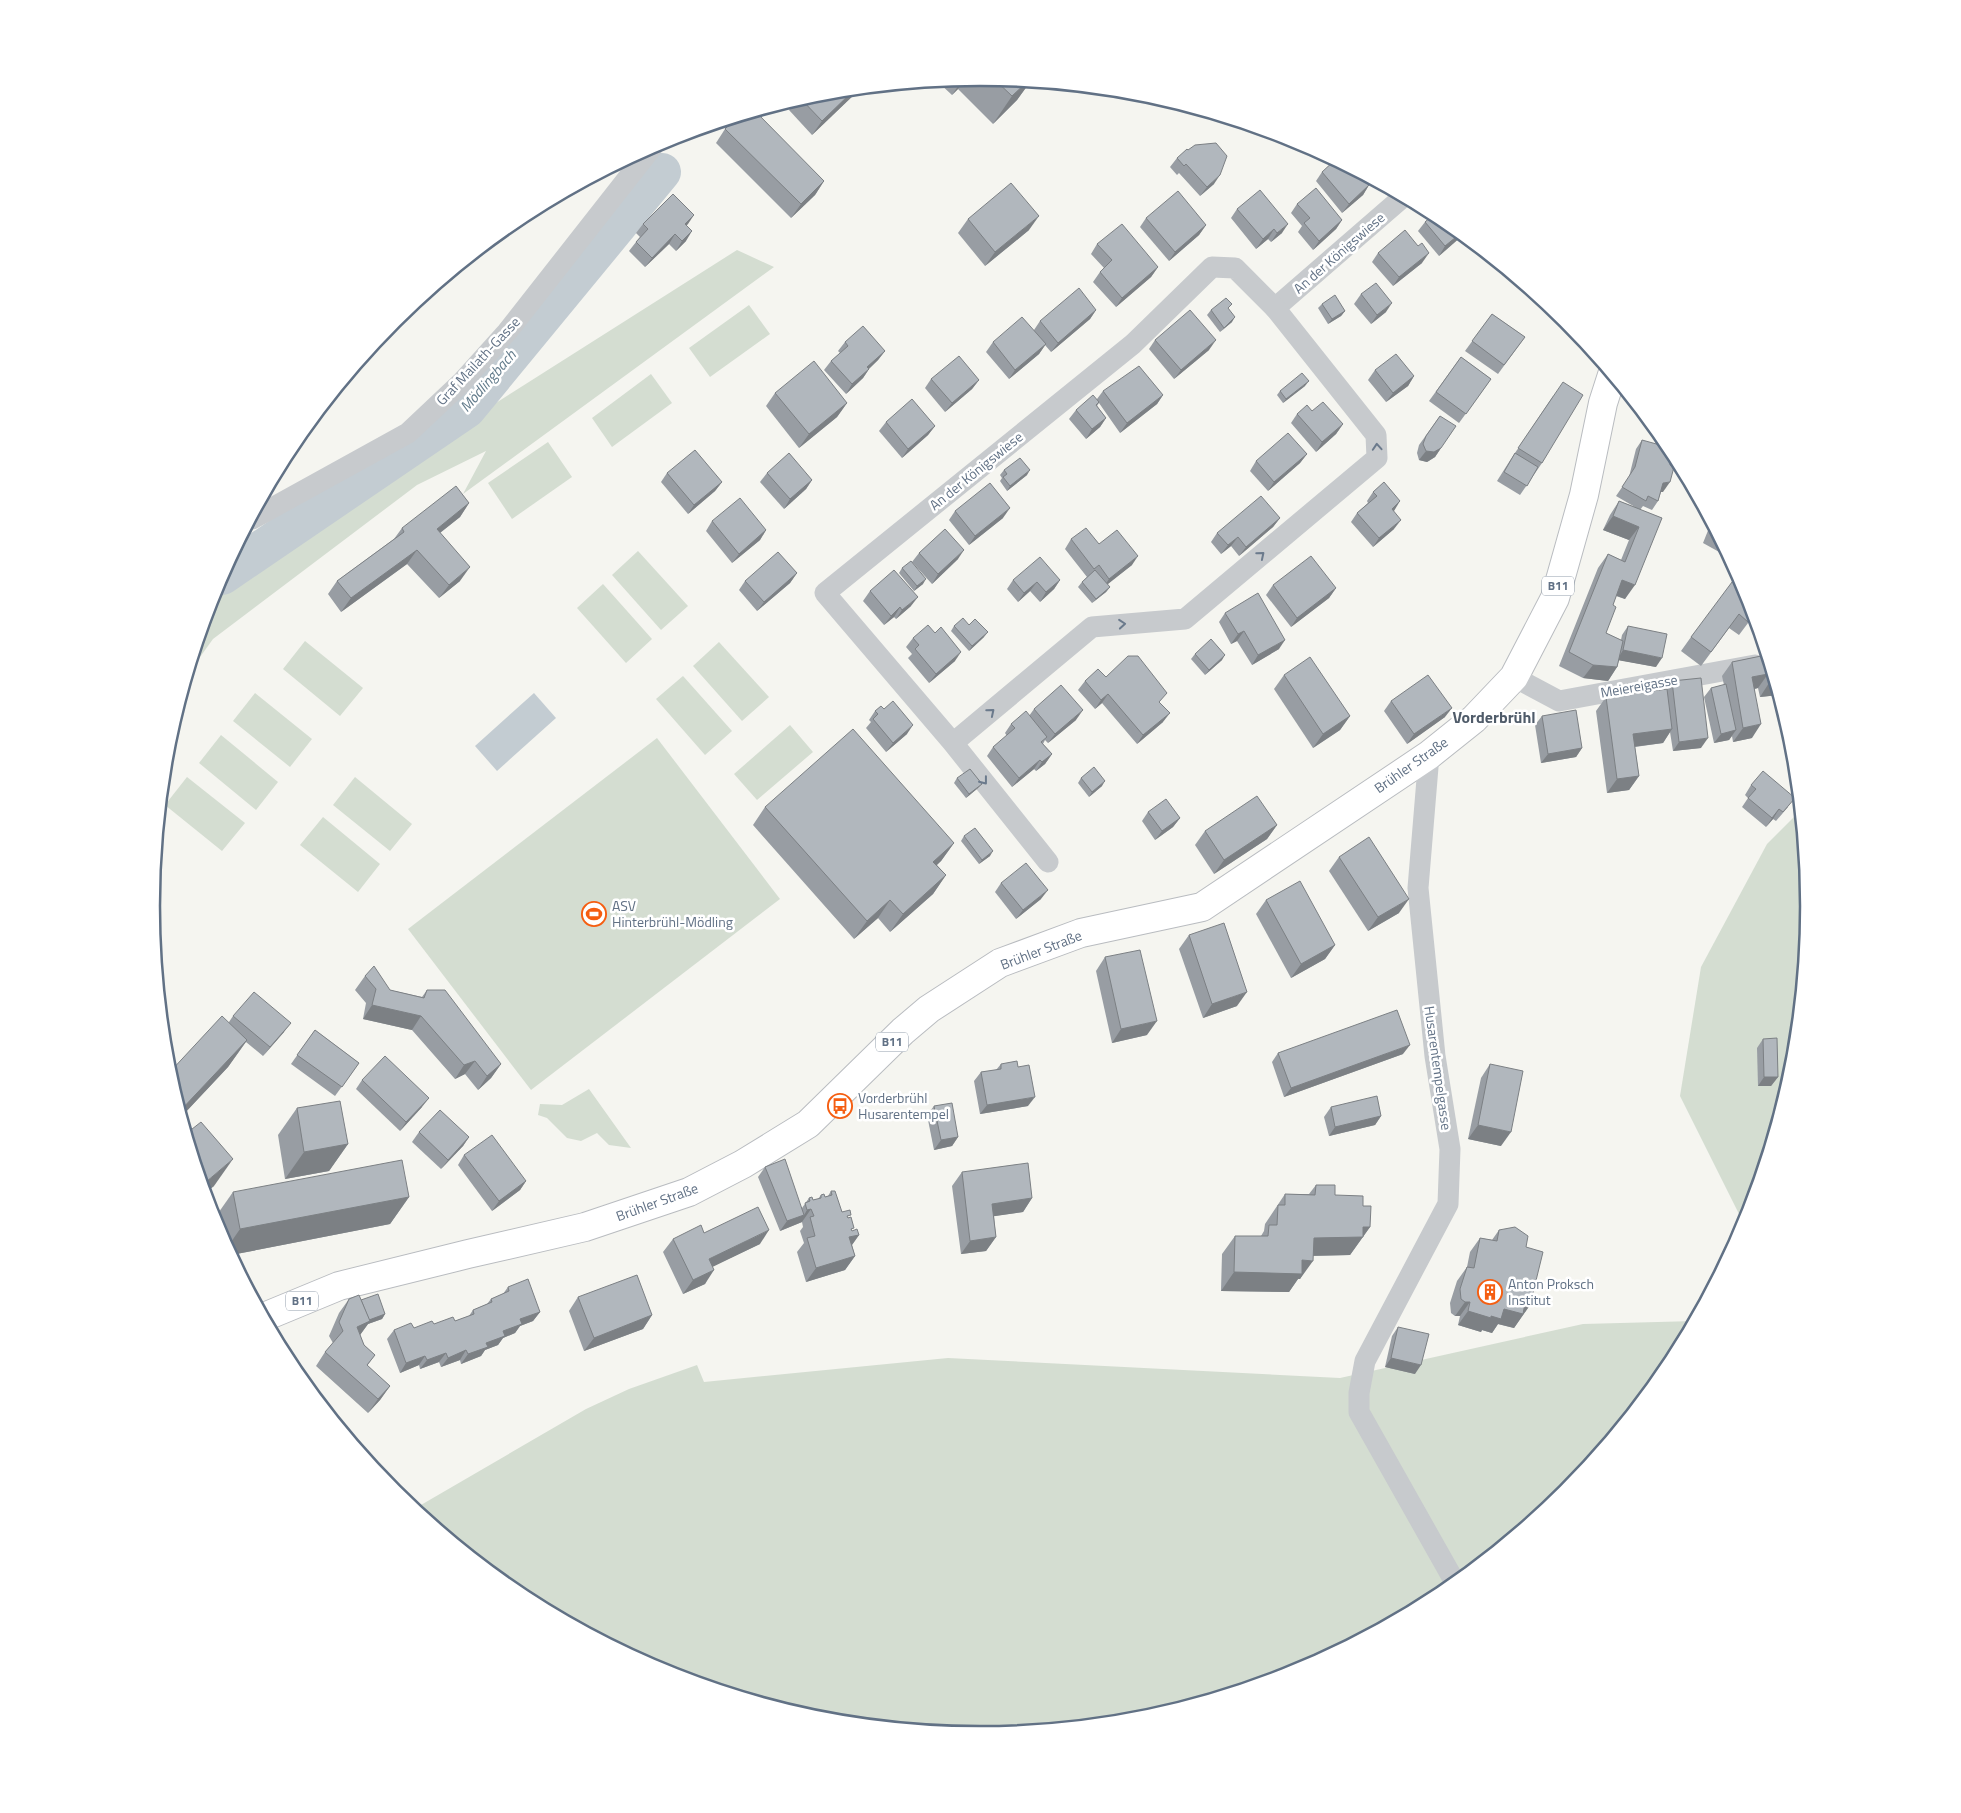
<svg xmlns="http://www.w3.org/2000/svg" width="1961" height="1813" viewBox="0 0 1961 1813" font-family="'Titillium Web',sans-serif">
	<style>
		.green { fill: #d4ddd1 }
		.water { fill: #c3ccd2 }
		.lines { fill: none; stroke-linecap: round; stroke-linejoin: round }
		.river { stroke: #c3ccd2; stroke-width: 38 }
		.primary-casing { stroke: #b9bcc0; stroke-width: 30 }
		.street { stroke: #c7cacd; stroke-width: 21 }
		.primary { stroke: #fff; stroke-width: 28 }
		.wall { fill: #989da3 }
		.shaded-wall { fill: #7c8084 }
		.building { fill: #b1b7bd; stroke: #7c8084 }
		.oneway { stroke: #6b7a8c }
		.labels { text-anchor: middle; stroke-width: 5; stroke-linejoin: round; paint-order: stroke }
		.shield { fill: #fff; stroke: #909caa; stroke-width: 1 }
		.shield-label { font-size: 12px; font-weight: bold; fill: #617185 }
		.street-label { font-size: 14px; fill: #617185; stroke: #fff }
		.poi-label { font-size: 14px; fill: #617185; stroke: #fff; text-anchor: start }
		.water-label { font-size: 15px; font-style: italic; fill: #617a8a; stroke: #fff }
		.quarter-label { font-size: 16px; font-weight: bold; fill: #4f5b69; stroke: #fff }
		.rim { fill: none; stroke: #617185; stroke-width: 2.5 }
	</style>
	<rect width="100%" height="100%" fill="#f5f5f0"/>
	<!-- green -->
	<g class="green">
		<polygon points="737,250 774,267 463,494 486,451 417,485 213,639 190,671 215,589 233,554 458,427"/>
		<polygon points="749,305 770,334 710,377 689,348"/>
		<polygon points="651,374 672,403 612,447 592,418"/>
		<polygon points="548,442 572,477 512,519 488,483"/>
		<polygon points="638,551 688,606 661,630 612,575"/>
		<polygon points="603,584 652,639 626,663 577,608"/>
		<polygon points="305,641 363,688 340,716 283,669"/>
		<polygon points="719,642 769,697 742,721 693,666"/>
		<polygon points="683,676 732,731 705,755 656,699"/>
		<polygon points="255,693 312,739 290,767 233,721"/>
		<polygon points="790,725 813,752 757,800 734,774"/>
		<polygon points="221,735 278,782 256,810 199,763"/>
		<polygon points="657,738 780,899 531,1090 408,929"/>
		<polygon points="187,777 245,823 222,851 165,805"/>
		<polygon points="355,777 412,824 390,851 333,805"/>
		<polygon points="1800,811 1809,907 1794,1069 1745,1226 1680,1096 1701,967 1767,844"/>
		<polygon points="323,817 380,864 358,892 300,845"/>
		<polygon points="589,1089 631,1148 609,1145 597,1133 581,1141 567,1138 547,1118 538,1115 540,1104 562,1105"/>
		<polygon points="1695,1321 1670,1367 1566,1493 1441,1596 1297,1673 1142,1720 981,1735 818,1720 663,1672 520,1596 414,1509 586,1409 629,1389 697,1365 704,1382 948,1358 1340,1378 1583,1324"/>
	</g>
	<!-- water -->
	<polygon class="water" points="534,693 556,718 497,771 475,746"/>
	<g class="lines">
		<!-- river -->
		<polyline class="river" points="222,576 467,409 662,172"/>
		<defs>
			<polyline id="primary" points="264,1317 339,1286 468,1254 585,1227 689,1192 743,1164 808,1124 903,1031 929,1009 1000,963 1081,933 1202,907 1429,755 1474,719 1514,677 1555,598 1584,495 1603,403 1612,375"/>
		</defs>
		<!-- primary casing -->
		<use href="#primary" class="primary-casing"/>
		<!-- street -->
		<g class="street">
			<polyline points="1275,308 1403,197"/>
			<polyline points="252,519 408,433 461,383 507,332 653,146"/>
			<polyline points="1514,677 1559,701 1755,665"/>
			<polyline points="953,743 1092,627 1185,619 1377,458 1376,435 1275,308 1235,268 1212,267 1133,344 825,593 953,743 1048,862"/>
			<polyline points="1429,755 1418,888 1435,1056 1450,1149 1448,1204 1365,1361 1359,1393 1359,1412 1456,1584"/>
		</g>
		<!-- primary -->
		<use href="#primary" class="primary"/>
	</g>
	<!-- wall -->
	<g class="wall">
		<polygon points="981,78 1030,82 1017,100 993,124 958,89 952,95 938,82"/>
		<polygon points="859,90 812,135 789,110 795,101 819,93"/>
		<polygon points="725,129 824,181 815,195 791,218 716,143"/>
		<polygon points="1177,158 1214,184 1200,196 1179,173 1177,175 1170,167"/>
		<polygon points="1322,172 1369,185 1363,195 1342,213 1316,181"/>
		<polygon points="1297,204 1342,220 1336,229 1313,250 1298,232 1302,226 1291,213"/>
		<polygon points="1237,209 1282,233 1271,242 1268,239 1256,249 1231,218"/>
		<polygon points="1441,217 1463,235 1439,256 1418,231 1425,222"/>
		<polygon points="1146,218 1206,225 1199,235 1169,261 1140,227"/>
		<polygon points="968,219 1029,230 985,266 958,233"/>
		<polygon points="643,224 686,226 686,241 676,251 669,244 645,267 629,251 636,242 640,237 636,233"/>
		<polygon points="1097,244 1158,267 1151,277 1116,307 1093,282 1100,272 1104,268 1091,254"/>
		<polygon points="1418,246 1422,263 1393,286 1372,262 1378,253"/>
		<polygon points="1361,294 1386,312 1371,324 1354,304"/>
		<polygon points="1322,304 1345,311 1341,316 1328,324 1318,308"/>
		<polygon points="1229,309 1232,322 1220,332 1207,315 1211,310"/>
		<polygon points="1096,310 1090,319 1051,352 1045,345 1039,354 1009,379 986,352 993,342 1034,330 1040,321"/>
		<polygon points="1492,314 1525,337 1498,374 1465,351"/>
		<polygon points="1155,340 1209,350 1174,379 1149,349"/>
		<polygon points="845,342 885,351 878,360 869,369 863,378 846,394 824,370 831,361 840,353 838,351"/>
		<polygon points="1461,357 1491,379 1459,423 1429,401"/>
		<polygon points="1375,370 1414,376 1408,386 1386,402 1368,380"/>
		<polygon points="931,379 979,380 972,389 945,412 925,388"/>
		<polygon points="1305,386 1283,403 1277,395 1280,391"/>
		<polygon points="1103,391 1163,395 1157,404 1120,433 1099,403 1097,406 1106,418 1100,427 1086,439 1069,419 1076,410 1097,399"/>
		<polygon points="775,393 847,403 837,417 799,448 766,406"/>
		<polygon points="1553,396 1542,463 1520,495 1497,481 1509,462"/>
		<polygon points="1312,411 1343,424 1336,434 1316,452 1291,423 1297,414"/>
		<polygon points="1440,416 1441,448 1435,457 1427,462 1419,460 1417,453 1419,445"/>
		<polygon points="886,422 935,426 928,435 902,458 879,431"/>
		<polygon points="1642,440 1663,492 1661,492 1658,501 1652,510 1643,506 1640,510 1662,518 1625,599 1616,596 1613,605 1606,633 1621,640 1622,635 1628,626 1656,667 1619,660 1617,667 1608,681 1583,678 1559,666 1598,568 1608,554 1621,560 1629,540 1603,530 1610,515 1619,501 1635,507 1616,496 1629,477 1636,449"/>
		<polygon points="1307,454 1300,463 1268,491 1250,471 1256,461"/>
		<polygon points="1004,470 1027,475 1007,491 1000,481 1002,478 1000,475"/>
		<polygon points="667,473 722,482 715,491 688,514 661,482"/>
		<polygon points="767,473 812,480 806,489 784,509 760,482"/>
		<polygon points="1373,492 1393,511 1394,529 1373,547 1351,522 1357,513 1368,503 1367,501"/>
		<polygon points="469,503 460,517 440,533 460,581 439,598 407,564 341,612 328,594 337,581 394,539 402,528"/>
		<polygon points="955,511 1003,518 969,545 949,520"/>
		<polygon points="1280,518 1273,527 1239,556 1231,546 1221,554 1211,542 1217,533"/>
		<polygon points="1709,519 1730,558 1703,543 1709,528"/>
		<polygon points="712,521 766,530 760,540 732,563 706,531"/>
		<polygon points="1071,539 1099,544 1132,565 1107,584 1110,587 1106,592 1092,603 1078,587 1082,582 1087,577 1065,549"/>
		<polygon points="919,553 958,559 932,584 912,562 923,584 914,591 899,573 902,568 912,562"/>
		<polygon points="797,573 790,583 757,611 739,590 745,581"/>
		<polygon points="1013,580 1060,580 1054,589 1040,602 1030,591 1018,602 1007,589"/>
		<polygon points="1273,585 1336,588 1329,598 1291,627 1266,595"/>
		<polygon points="1746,590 1754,615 1739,635 1729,628 1701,666 1681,651 1691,637"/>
		<polygon points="870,591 911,606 896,619 894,617 884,625 863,601"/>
		<polygon points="1225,613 1279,649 1252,665 1237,641 1231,644 1219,622"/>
		<polygon points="969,625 984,637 969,651 951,631 954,626"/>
		<polygon points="913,638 955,661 929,683 908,658 912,654 906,647"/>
		<polygon points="1195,654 1222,660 1205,675 1191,659"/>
		<polygon points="1766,655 1779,695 1760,697 1758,688 1755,689 1752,738 1733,742 1732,736 1729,740 1714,743 1704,697 1711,688 1724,685 1722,676 1732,662"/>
		<polygon points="1284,675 1350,716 1340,730 1313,748 1274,689"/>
		<polygon points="1106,677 1160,703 1163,722 1137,744 1102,703 1095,709 1078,690 1085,681"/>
		<polygon points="1672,681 1701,748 1673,751 1670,732 1663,743 1635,747 1639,776 1629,790 1607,793 1596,711 1606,697 1666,689"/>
		<polygon points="1391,701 1445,717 1407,744 1384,711"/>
		<polygon points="1034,709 1076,720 1048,743 1045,740 1043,744 1052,754 1045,764 1036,771 1034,769 1012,787 987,756 993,747 1007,736 1005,733 1011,724 1029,716"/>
		<polygon points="875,711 907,734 886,752 866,728 871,722 869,720"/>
		<polygon points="1542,716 1582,748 1576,757 1541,763 1535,725"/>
		<polygon points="957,778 978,788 966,798 954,783"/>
		<polygon points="1081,778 1102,786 1089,797 1078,783"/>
		<polygon points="1751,785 1788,807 1776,821 1773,819 1766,827 1742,807 1748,798 1745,795"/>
		<polygon points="765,807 954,843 941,861 937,865 946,875 933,894 890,932 878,918 854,939 753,825"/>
		<polygon points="1148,812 1180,818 1173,827 1155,840 1142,821"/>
		<polygon points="1277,825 1267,839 1214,874 1195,845 1205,831"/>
		<polygon points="964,836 990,856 979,864 961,841"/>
		<polygon points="1339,857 1399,913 1368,931 1329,871"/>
		<polygon points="1001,883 1041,899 1016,919 995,892"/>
		<polygon points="1266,900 1335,945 1325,959 1291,978 1256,914"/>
		<polygon points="1189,935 1237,1006 1203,1018 1179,949"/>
		<polygon points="1105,957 1147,1035 1112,1043 1096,971"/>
		<polygon points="365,976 390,990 422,997 427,990 501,1064 491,1078 478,1090 465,1074 455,1079 412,1030 363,1019 366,1003 355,990"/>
		<polygon points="233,1016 284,1032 263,1056 246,1042 228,1067 182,1116 169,1073 229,1022"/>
		<polygon points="315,1030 359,1063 335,1096 291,1064"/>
		<polygon points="1763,1039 1778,1077 1771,1086 1758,1086 1757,1048"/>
		<polygon points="1278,1053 1403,1054 1284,1097 1272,1062"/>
		<polygon points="1001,1064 1018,1067 1028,1106 980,1114 974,1081 981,1072 996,1070"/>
		<polygon points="1490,1064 1501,1146 1468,1139 1481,1078"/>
		<polygon points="362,1080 422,1107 400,1131 356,1089"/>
		<polygon points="934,1106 958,1137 952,1146 934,1150 927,1115"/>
		<polygon points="1331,1107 1381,1116 1375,1125 1329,1136 1324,1117"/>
		<polygon points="297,1108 348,1144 329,1171 285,1179 278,1135"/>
		<polygon points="419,1132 469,1137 463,1146 441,1169 412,1142"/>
		<polygon points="187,1133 214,1186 205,1193"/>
		<polygon points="464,1155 526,1181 520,1190 492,1211 458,1165"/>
		<polygon points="765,1167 802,1208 809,1198 813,1200 818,1199 821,1195 825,1197 828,1196 831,1191 842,1212 849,1218 852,1231 859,1235 852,1245 855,1256 845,1270 806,1282 797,1252 804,1243 800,1231 803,1227 802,1222 780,1231 758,1177"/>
		<polygon points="962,1172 1032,1198 1023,1212 994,1216 996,1237 986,1251 961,1254 952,1186"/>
		<polygon points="1316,1185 1335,1195 1363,1206 1370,1227 1350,1255 1313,1256 1300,1279 1298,1279 1289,1292 1221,1291 1222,1254 1235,1236 1261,1236 1264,1231 1265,1224 1285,1194 1309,1194"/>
		<polygon points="233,1192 409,1197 390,1224 231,1255 215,1225 214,1219"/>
		<polygon points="1499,1230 1526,1247 1530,1305 1514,1328 1498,1324 1492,1333 1482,1330 1481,1332 1458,1325 1460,1316 1455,1316 1451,1313 1450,1303 1457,1281 1467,1267 1470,1252 1480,1238 1492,1240"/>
		<polygon points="704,1233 760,1244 713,1266 705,1284 683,1294 663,1252 673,1239"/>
		<polygon points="508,1287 540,1312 533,1321 520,1326 515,1333 503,1338 498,1345 485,1350 481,1356 461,1364 460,1360 441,1367 439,1362 420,1369 419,1365 400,1373 387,1339 394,1330 414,1328 434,1324 455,1321 469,1316 473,1310 487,1304 491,1299 503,1294"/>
		<polygon points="578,1297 652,1315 643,1329 584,1351 569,1311"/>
		<polygon points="349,1299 361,1300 385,1314 382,1319 368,1324 360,1335 364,1345 375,1355 367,1366 390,1386 380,1400 368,1413 316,1366 325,1352 333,1343 329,1336 339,1313"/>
		<polygon points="1398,1327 1415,1374 1385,1367 1392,1336"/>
	</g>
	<!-- shaded-wall -->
	<g class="shaded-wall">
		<polygon points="963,79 965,79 958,89 952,95"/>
		<polygon points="1027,82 1030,82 1017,100 993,124 1012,96"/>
		<polygon points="854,90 859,90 812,135 822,121"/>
		<polygon points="1220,175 1214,184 1200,196 1207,187"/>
		<polygon points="824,181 815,195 791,218 801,204"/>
		<polygon points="1369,185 1363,195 1342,213 1349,204"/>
		<polygon points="694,215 688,224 679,234 685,224"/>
		<polygon points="1039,216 1029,230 985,266 995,252"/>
		<polygon points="1342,220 1336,229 1313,250 1319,241"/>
		<polygon points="1288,224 1282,233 1271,242 1277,233"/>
		<polygon points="1206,225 1199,235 1169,261 1175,252"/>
		<polygon points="1274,229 1268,239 1256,249 1263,239"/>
		<polygon points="692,231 686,241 676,251 682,241"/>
		<polygon points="1461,233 1463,235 1439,256 1445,246"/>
		<polygon points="675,234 669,244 645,267 652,258"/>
		<polygon points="1429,253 1422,263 1393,286 1399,277"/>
		<polygon points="1158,267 1151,277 1116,307 1122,298"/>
		<polygon points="1392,303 1386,312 1371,324 1377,315"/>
		<polygon points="1096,310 1090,319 1051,352 1058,343"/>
		<polygon points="1345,311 1341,316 1328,324 1332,319"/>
		<polygon points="1235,317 1232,322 1220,332"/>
		<polygon points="1216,340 1209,350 1174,379 1181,370"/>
		<polygon points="1046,344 1039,354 1009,379 1015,370"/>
		<polygon points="885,351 878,360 861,376 867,367"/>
		<polygon points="869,369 863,378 846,394 852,384"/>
		<polygon points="1414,376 1408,386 1386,402 1393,393"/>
		<polygon points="979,380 972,389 945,412 952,403"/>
		<polygon points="1309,381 1305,386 1283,403 1286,399"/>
		<polygon points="1163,395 1157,404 1120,433 1127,423"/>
		<polygon points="847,403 837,417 799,448 809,434"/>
		<polygon points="1106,418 1100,427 1086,439 1092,429"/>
		<polygon points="1343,424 1336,434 1316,452 1322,442"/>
		<polygon points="935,426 928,435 902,458 908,449"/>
		<polygon points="1441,448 1435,457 1427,462 1419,460 1426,451"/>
		<polygon points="1307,454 1300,463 1268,491 1274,482"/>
		<polygon points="1030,470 1027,475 1007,491 1010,486"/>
		<polygon points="812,480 806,489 784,509 790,499"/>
		<polygon points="722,482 715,491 688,514 694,505"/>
		<polygon points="1670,482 1663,492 1657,492 1663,483"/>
		<polygon points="1400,501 1394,511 1385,518 1392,509"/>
		<polygon points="469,503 460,517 427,543 437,529"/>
		<polygon points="1010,508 1003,518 969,545 975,536"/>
		<polygon points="1613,516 1639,527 1629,540 1603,530"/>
		<polygon points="1280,518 1273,527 1239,556 1246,547"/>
		<polygon points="1401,520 1394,529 1373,547 1379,538"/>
		<polygon points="766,530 760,540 732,563 739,554"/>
		<polygon points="1238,537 1231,546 1221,554 1228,545"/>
		<polygon points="417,550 407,564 341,612 351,598"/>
		<polygon points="964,550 958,559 932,584 938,574"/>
		<polygon points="1138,556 1132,565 1103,588 1109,579"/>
		<polygon points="470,567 460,581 439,598 449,585"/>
		<polygon points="797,573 790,583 757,611 764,602"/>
		<polygon points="926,579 923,584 914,591 917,586"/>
		<polygon points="1060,580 1054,589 1040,602 1046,592"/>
		<polygon points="1622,580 1635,585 1625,599 1612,594"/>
		<polygon points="1037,582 1030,591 1018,602 1024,593"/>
		<polygon points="1110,587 1106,592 1092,603 1096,599"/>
		<polygon points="1336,588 1329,598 1291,627 1297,618"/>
		<polygon points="918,597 911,606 896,619 902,610"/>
		<polygon points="900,607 894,617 884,625 891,616"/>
		<polygon points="1244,631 1237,641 1231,644 1238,634"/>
		<polygon points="988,632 984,637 969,651 972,646"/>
		<polygon points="1285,640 1279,649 1252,665 1258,655"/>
		<polygon points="1623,650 1662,658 1656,667 1617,660"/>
		<polygon points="961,652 955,661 929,683 936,674"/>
		<polygon points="1225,655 1222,660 1205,675 1209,670"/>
		<polygon points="1593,665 1617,667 1608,681 1583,678"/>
		<polygon points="1768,674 1758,688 1743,691 1752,677"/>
		<polygon points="1775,682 1779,695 1760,697 1769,683"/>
		<polygon points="1108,694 1102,703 1095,709 1101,700"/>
		<polygon points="1452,708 1445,717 1407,744 1414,734"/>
		<polygon points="1083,710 1076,720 1048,743 1055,734"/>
		<polygon points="1170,713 1163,722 1137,744 1143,735"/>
		<polygon points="1350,716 1340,730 1313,748 1323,734"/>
		<polygon points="1761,724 1752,738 1733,742 1743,728"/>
		<polygon points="913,725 907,734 886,752 893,743"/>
		<polygon points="1672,729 1663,743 1624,748 1633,734"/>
		<polygon points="1736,730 1729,740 1714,743 1721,734"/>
		<polygon points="1708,738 1701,748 1673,751 1679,742"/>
		<polygon points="1582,748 1576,757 1541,763 1548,754"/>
		<polygon points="1052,754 1045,764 1036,771 1042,762"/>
		<polygon points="1040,760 1034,769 1012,787 1019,778"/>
		<polygon points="1639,776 1629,790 1607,793 1617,779"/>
		<polygon points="1105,781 1102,786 1089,797 1092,792"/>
		<polygon points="982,784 978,788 966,798 969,794"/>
		<polygon points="1779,809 1773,819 1766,827 1772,818"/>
		<polygon points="1180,818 1173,827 1155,840 1162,831"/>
		<polygon points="1277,825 1267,839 1214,874 1224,860"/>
		<polygon points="954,843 941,861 920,880 933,862"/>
		<polygon points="993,851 990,856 979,864 982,860"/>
		<polygon points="946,875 933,894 890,932 903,914"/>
		<polygon points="1048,890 1041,899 1016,919 1023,910"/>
		<polygon points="1409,899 1399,913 1368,931 1378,917"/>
		<polygon points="890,900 878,918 854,939 867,921"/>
		<polygon points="1335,945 1325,959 1291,978 1301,964"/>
		<polygon points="1247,992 1237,1006 1203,1018 1212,1004"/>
		<polygon points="372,1005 421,1016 412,1030 363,1019"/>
		<polygon points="1157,1021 1147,1035 1112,1043 1121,1029"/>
		<polygon points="291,1023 284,1032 263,1056 270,1047"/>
		<polygon points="247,1040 228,1067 182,1116 180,1111"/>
		<polygon points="1410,1045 1403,1054 1284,1097 1291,1088"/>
		<polygon points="475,1061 465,1074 455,1079 464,1065"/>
		<polygon points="501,1064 491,1078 478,1090 487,1076"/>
		<polygon points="1764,1077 1778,1077 1771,1086 1758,1086"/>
		<polygon points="1035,1097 1028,1106 980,1114 987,1105"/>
		<polygon points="429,1098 422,1107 400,1131 406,1122"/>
		<polygon points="1381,1116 1375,1125 1329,1136 1335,1127"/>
		<polygon points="1478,1125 1511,1132 1501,1146 1468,1139"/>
		<polygon points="469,1137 463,1146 441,1169 448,1160"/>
		<polygon points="958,1137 952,1146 934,1150 941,1140"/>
		<polygon points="348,1144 329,1171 285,1179 304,1152"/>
		<polygon points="233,1159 214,1186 205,1193 203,1186 206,1182"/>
		<polygon points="526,1181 520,1190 492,1211 499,1201"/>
		<polygon points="409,1197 390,1224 231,1255 227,1248 240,1229"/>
		<polygon points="1032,1198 1023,1212 982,1218 992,1204"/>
		<polygon points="811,1209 802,1222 780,1231 787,1221 804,1215 807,1210"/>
		<polygon points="1363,1227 1370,1227 1350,1255 1301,1256 1314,1238"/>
		<polygon points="769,1230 760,1244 700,1273 709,1259"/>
		<polygon points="859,1235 849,1249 849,1237"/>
		<polygon points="996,1237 986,1251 961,1254 970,1241"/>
		<polygon points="855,1256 845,1270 806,1282 816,1268"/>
		<polygon points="1302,1260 1313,1261 1300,1279 1298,1279 1289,1292 1221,1291 1234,1272"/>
		<polygon points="714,1270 705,1284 683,1294 693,1280"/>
		<polygon points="1465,1302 1470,1302 1460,1316 1455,1316"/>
		<polygon points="1525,1303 1530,1305 1514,1328 1498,1324 1492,1333 1482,1330 1481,1332 1458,1325 1468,1311 1491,1316 1504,1309"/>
		<polygon points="540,1312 533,1321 520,1326 515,1333 503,1338 498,1345 485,1350 481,1356 461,1364 468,1354 486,1343 520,1319"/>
		<polygon points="385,1314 382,1319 368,1324 360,1335 357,1327 365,1321"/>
		<polygon points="652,1315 643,1329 584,1351 594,1338"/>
		<polygon points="466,1350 460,1360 441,1367 448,1358"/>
		<polygon points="446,1353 439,1362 420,1369 427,1360"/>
		<polygon points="425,1356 419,1365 400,1373 406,1363"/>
		<polygon points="1391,1358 1421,1365 1415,1374 1385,1367"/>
		<polygon points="390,1386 380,1400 368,1413 378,1399"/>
	</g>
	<!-- building -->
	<g class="building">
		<polygon points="994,79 1027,82 1012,96"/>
		<polygon points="854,90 822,121 801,99 819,93"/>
		<polygon points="756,112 824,181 801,204 725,129 735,119"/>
		<polygon points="1216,143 1227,156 1220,175 1207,187 1186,164 1184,166 1177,158 1187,149 1188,150 1195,145"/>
		<polygon points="1335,160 1358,173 1369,185 1349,204 1322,172"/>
		<polygon points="1011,183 1039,216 995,252 968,219"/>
		<polygon points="1316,188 1342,220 1319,241 1304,223 1310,218 1297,204"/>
		<polygon points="1260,190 1288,224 1277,233 1274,229 1263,239 1237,209"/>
		<polygon points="1178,191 1206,225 1175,252 1146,218"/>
		<polygon points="673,194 694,215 685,224 692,231 682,241 675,234 652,258 636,242 648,229 643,224"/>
		<polygon points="1434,214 1441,217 1461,233 1445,246 1425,222"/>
		<polygon points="1122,224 1158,267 1122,298 1100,272 1112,260 1097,244"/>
		<polygon points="1405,230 1418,246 1422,243 1429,253 1399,277 1378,253"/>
		<polygon points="1376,283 1392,303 1377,315 1361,294"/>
		<polygon points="1079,288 1096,310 1058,343 1040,321"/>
		<polygon points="1335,295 1345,311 1332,319 1322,304"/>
		<polygon points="1226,298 1232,304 1228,308 1235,317 1224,328 1211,310"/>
		<polygon points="1190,310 1216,340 1181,370 1155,340"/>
		<polygon points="1492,314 1525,337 1504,365 1472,341"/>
		<polygon points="1022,317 1046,344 1015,370 993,342"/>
		<polygon points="863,326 885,351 867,367 869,369 852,384 831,361 848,346 845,342"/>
		<polygon points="1396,354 1414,376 1393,393 1375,370"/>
		<polygon points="959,356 979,380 952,403 931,379"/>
		<polygon points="1461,357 1491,379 1466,414 1436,392"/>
		<polygon points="814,361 847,403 809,434 775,393"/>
		<polygon points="1139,366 1163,395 1127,423 1103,391"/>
		<polygon points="1302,373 1309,381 1286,399 1280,391"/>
		<polygon points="1563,382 1583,395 1542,463 1518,448"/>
		<polygon points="1093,395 1099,402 1096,405 1106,418 1092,429 1076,410"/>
		<polygon points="912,399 935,426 908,449 886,422"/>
		<polygon points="1323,402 1343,424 1322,442 1297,414 1307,405 1312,411"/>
		<polygon points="1440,416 1456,426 1441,448 1434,452 1426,451 1423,444 1426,436"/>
		<polygon points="1288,433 1307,454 1274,482 1256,461"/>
		<polygon points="1642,440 1671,448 1672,451 1670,465 1674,467 1670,482 1663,483 1658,501 1648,496 1646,501 1622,487 1635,467"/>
		<polygon points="695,450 722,482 694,505 667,473"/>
		<polygon points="789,453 812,480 790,499 767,473"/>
		<polygon points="1515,453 1538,467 1527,486 1504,472"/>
		<polygon points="1020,458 1030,470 1010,486 1003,477 1007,474 1004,470"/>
		<polygon points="1384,482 1400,501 1392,509 1401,520 1379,538 1357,513 1377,496 1373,492"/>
		<polygon points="990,483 1010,508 975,536 955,511"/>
		<polygon points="456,486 469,503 437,529 470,567 449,585 417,550 351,598 337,581 404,532 402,528"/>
		<polygon points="1261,496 1280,518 1246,547 1238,537 1228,545 1217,533"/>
		<polygon points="740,498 766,530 739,554 712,521"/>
		<polygon points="1619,501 1662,518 1635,585 1622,580 1613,605 1616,607 1606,633 1623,641 1617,667 1593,665 1569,652 1608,554 1625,562 1639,527 1613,516"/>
		<polygon points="1086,528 1099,544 1117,530 1138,556 1109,579 1099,565 1094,569 1071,539"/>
		<polygon points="945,529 964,550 938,574 919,553"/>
		<polygon points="778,552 797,573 764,602 745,581"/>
		<polygon points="1311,556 1336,588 1297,618 1273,585"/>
		<polygon points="1040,557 1060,580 1046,592 1037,582 1024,593 1013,580"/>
		<polygon points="911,561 926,579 917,586 902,568"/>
		<polygon points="894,570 918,597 902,610 900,607 891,616 870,591"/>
		<polygon points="1095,570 1110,587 1096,599 1082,582"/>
		<polygon points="1738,574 1746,590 1754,614 1748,622 1739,614 1711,652 1691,637"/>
		<polygon points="1258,593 1285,640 1258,655 1244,631 1238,634 1225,613"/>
		<polygon points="963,618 969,625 975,619 988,632 972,646 954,626"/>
		<polygon points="928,625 935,633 941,627 961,652 936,674 915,649 919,645 913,638"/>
		<polygon points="1628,626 1667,634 1662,658 1623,650"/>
		<polygon points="1211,639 1225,655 1209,670 1195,654"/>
		<polygon points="1766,655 1775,682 1769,683 1768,674 1752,677 1761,724 1743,728 1732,662"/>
		<polygon points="1128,656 1138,656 1167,693 1159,702 1170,713 1143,735 1108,694 1101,700 1085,681 1098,669 1106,677"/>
		<polygon points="1310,657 1350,716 1323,734 1284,675"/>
		<polygon points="1428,675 1452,708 1414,734 1391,701"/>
		<polygon points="1701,678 1708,738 1679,742 1672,681"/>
		<polygon points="1726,684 1736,730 1721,734 1711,688"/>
		<polygon points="1061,685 1083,710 1055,734 1034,709"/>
		<polygon points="1667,689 1672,729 1633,734 1639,776 1617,779 1606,697"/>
		<polygon points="893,701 913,725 893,743 873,719 878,714 875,711 881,706 884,709"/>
		<polygon points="1576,710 1582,748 1548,754 1542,716"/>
		<polygon points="1026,711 1047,737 1041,742 1052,754 1042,762 1040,760 1019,778 993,747 1015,728 1011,724"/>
		<polygon points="853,729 954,843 933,862 946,875 903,914 890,900 867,921 765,807"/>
		<polygon points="1094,767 1105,781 1092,792 1081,778"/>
		<polygon points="970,769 982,784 969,794 957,778"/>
		<polygon points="1763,771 1795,798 1783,812 1779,809 1772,818 1748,798 1756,789 1751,785"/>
		<polygon points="1257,796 1277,825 1224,860 1205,831"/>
		<polygon points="1166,799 1180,818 1162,831 1148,812"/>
		<polygon points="975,828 993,851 982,860 964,836"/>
		<polygon points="1369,837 1409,899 1378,917 1339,857"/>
		<polygon points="1026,863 1048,890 1023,910 1001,883"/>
		<polygon points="1300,881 1335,945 1301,964 1266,900"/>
		<polygon points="1224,923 1247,992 1212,1004 1189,935"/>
		<polygon points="1140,950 1157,1021 1121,1029 1105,957"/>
		<polygon points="374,966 390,990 424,998 427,990 445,990 501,1064 487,1076 475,1061 464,1065 421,1016 372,1005 376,989 365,976"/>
		<polygon points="254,992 291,1023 270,1047 233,1016"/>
		<polygon points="1397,1010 1410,1045 1291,1088 1278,1053"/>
		<polygon points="222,1016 247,1040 180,1111 169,1073"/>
		<polygon points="315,1030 359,1063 342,1087 297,1055"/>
		<polygon points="1777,1038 1778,1077 1764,1077 1763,1039"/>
		<polygon points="385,1056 429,1098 406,1122 362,1080"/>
		<polygon points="1017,1061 1018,1067 1029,1065 1035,1097 987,1105 981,1072 1001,1069 1001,1064"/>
		<polygon points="1490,1064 1523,1071 1511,1132 1478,1125"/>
		<polygon points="1377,1096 1381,1116 1335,1127 1331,1107"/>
		<polygon points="340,1101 348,1144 304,1152 297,1108"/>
		<polygon points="952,1103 958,1137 941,1140 934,1106"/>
		<polygon points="440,1110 469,1137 448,1160 419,1132"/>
		<polygon points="201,1122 233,1159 206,1182 200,1174 187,1133"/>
		<polygon points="492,1135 526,1181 499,1201 464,1155"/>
		<polygon points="785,1159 804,1215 787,1221 765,1167"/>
		<polygon points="402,1160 409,1197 240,1229 233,1192"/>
		<polygon points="1028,1163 1032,1198 992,1204 996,1237 970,1241 962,1172"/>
		<polygon points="1316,1185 1335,1185 1335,1195 1363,1196 1363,1206 1371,1206 1370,1227 1363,1227 1363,1237 1314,1238 1313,1261 1302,1260 1302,1274 1234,1272 1235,1236 1268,1236 1269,1225 1277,1225 1278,1205 1285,1205 1285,1194 1315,1195"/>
		<polygon points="831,1191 835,1191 842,1212 850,1210 851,1215 847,1216 848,1218 851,1217 854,1228 851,1229 852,1231 857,1229 859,1235 849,1237 855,1256 816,1268 807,1238 815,1236 810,1217 814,1216 811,1209 807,1210 805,1203 810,1201 809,1198 812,1197 813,1200 821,1198 821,1195 824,1194 825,1197 832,1195"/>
		<polygon points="758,1207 769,1230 709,1259 714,1270 693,1280 673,1239 701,1225 704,1233"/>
		<polygon points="1515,1227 1528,1236 1526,1247 1543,1252 1530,1305 1525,1303 1523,1314 1504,1309 1501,1319 1491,1316 1491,1318 1468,1311 1470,1302 1465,1302 1461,1299 1460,1289 1467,1267 1474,1268 1480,1238 1497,1241 1499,1230"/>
		<polygon points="637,1275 652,1315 594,1338 578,1297"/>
		<polygon points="528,1279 540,1312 520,1319 522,1324 503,1331 505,1336 486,1343 488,1347 468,1354 466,1350 448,1358 446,1353 427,1360 425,1356 406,1363 394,1330 411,1323 414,1328 432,1321 434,1324 453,1317 455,1321 474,1314 473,1310 492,1302 491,1299 509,1291 508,1287"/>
		<polygon points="378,1294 385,1314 369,1320 361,1300"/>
		<polygon points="359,1295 370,1321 357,1327 364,1345 375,1355 367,1365 390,1386 378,1399 325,1352 343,1331 339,1322 349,1299"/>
		<polygon points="1398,1327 1429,1334 1421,1365 1391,1358"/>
	</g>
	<!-- one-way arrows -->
	<defs><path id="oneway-chevron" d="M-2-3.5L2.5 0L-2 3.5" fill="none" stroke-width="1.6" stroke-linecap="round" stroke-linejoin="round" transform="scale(1.25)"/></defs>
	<g class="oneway">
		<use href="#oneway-chevron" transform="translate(1377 447) rotate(-94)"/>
		<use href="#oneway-chevron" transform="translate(1261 555) rotate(-40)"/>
		<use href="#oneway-chevron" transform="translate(1122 624) rotate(-5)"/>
		<use href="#oneway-chevron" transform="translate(991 712) rotate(-40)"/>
		<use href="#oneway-chevron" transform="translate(984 781) rotate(52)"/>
	</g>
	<!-- icons -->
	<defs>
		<symbol id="stadium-ring" viewBox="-11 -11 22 22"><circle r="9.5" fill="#fff" stroke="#f55e11" stroke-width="1.5"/><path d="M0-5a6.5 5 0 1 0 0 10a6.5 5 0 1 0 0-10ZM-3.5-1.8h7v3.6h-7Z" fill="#f55e11"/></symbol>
		<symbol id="bus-ring" viewBox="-11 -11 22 22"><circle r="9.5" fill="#fff" stroke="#f55e11" stroke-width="1.5"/><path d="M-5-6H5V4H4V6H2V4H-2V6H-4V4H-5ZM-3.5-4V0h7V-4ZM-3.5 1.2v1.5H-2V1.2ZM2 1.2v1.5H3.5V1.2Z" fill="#f55e11"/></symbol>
		<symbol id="building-ring" viewBox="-11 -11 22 22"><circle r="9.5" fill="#fff" stroke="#f55e11" stroke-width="1.5"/><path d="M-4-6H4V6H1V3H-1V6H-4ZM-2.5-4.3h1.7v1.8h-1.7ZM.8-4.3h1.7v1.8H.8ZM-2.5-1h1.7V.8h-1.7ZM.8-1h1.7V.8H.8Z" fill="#f55e11"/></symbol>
	</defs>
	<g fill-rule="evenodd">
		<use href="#stadium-ring" x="580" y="900" width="28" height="28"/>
		<use href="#bus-ring" x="826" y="1092" width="28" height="28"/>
		<use href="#building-ring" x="1476" y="1278" width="28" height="28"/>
	</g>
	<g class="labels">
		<!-- shield labels -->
		<g class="shield">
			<rect x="1542" y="576.5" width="32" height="19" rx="4"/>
			<rect x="876" y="1032.5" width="32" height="19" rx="4"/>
			<rect x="286" y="1291.5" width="32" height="19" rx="4"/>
		</g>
		<g class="shield-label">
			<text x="1558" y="590">B11</text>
			<text x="892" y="1046">B11</text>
			<text x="302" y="1305">B11</text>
		</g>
		<!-- street labels -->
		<g class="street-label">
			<text transform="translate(1339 253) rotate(-41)" y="5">An der Königswiese</text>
			<text transform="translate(478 361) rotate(-47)" y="5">Graf Mailath-Gasse</text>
			<text transform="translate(976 471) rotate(-39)" y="5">An der Königswiese</text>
			<text transform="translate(1639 686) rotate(-10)" y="5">Meiereigasse</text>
			<text transform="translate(1411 765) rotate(-35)" y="5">Brühler Straße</text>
			<text transform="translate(1041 950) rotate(-21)" y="5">Brühler Straße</text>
			<text transform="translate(1438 1068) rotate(82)" y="5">Husarentempelgasse</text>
			<text transform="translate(657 1202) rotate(-20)" y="5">Brühler Straße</text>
		</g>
		<!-- poi labels -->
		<g class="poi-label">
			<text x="612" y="911">ASV<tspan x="612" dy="16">Hinterbrühl-Mödling</tspan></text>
			<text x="858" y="1103">Vorderbrühl<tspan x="858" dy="16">Husarentempel</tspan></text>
			<text x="1508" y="1289">Anton Proksch<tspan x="1508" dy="16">Institut</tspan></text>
		</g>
		<!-- water labels -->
		<g class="water-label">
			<text transform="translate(488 381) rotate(-49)" y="5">Mödlingbach</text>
		</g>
		<!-- quarter labels -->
		<g class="quarter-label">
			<text x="1494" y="723">Vorderbrühl</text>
		</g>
	</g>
	<!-- crop -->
	<path d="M0 0H1961V1813H0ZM160 906a820 820 0 1 1 1640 0a820 820 0 1 1-1640 0Z" fill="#fff" fill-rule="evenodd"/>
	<path class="rim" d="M160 906a820 820 0 1 1 1640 0a820 820 0 1 1-1640 0Z"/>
</svg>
